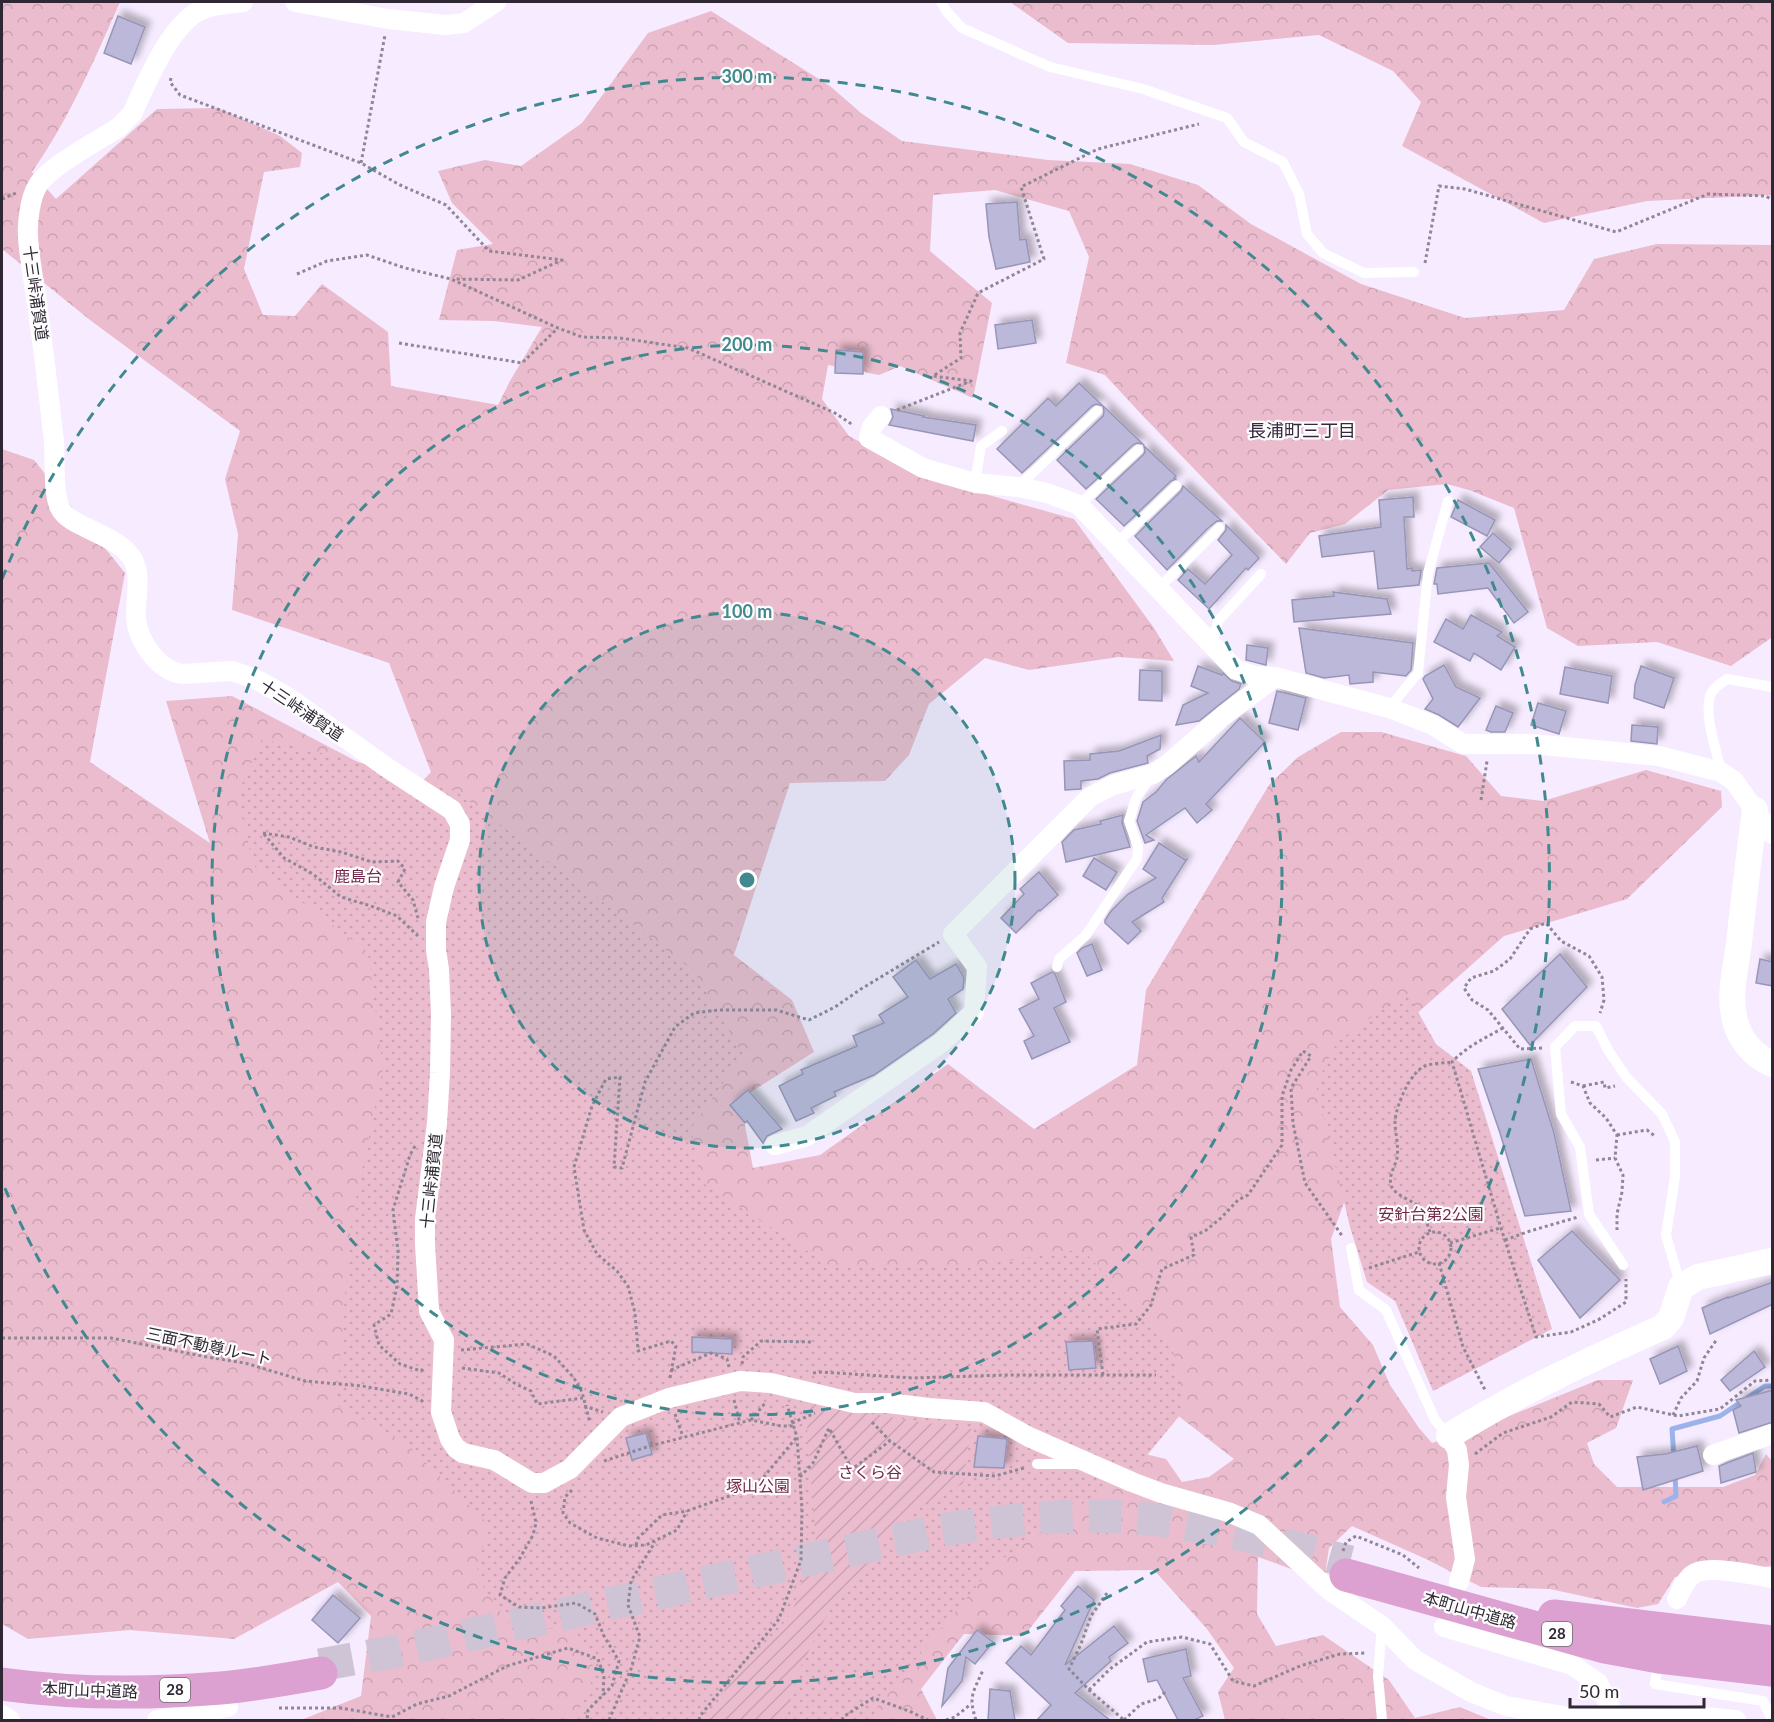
<svg xmlns="http://www.w3.org/2000/svg" width="1774" height="1722" viewBox="0 0 1774 1722" font-family="Lato,'Noto Sans JP',sans-serif">
	<style>
		.forest { fill: url(#forest-crowns); fill-rule: evenodd }
		.park { fill: url(#park-dots) }
		.garden { fill: url(#garden-furrows) }
		.lines { fill: none; stroke-linecap: round; stroke-linejoin: round }
		.stream { stroke: #9cb2ea; stroke-width: 5 }
		.building { fill: #bbb8da; stroke: #9895b6; stroke-width: 1.5; filter: url(#shadow) }
		.motorway-tunnel { stroke: #cec4d6; stroke-width: 33; stroke-dasharray: 33 16; stroke-linecap: butt }
		.path { stroke: #8f8696; stroke-width: 3; stroke-dasharray: 3 3; stroke-linecap: butt }
		.service { stroke: #fff; stroke-width: 10 }
		.minor { stroke: #fff; stroke-width: 20 }
		.tertiary { stroke: #fff; stroke-width: 26 }
		.motorway { stroke: #dca0d1; stroke-width: 33 }
		.ring { fill: none; stroke: #41898f; stroke-width: 3; stroke-dasharray: 10 8 }
		.labels { text-anchor: middle; stroke-width: 4.5; stroke-linejoin: round; paint-order: stroke }
		.shield { fill: #fdfdfd; stroke: #6d6870; stroke-width: 1.5 }
		.shield-label { font-size: 15px; font-weight: bold; fill: #2f2834 }
		.street-label { font-size: 16px; fill: #2f2834; stroke: #fdfdfd }
		.park-label { font-size: 16px; fill: #75274b; stroke: #fdfdfd }
		.neighbourhood-label { font-size: 18px; fill: #362740; stroke: #fdfdfd }
		.centre { fill: #41898f; stroke: #fdfdfd; stroke-width: 3 }
		.ring-label { font-size: 18px; text-anchor: middle; font-weight: bold; fill: #41898f; stroke: #fdfdfd; stroke-width: 4.5; stroke-linejoin: round; paint-order: stroke }
	</style>
	<defs>
		<pattern id="forest-crowns" width="20" height="18" patternUnits="userSpaceOnUse" patternTransform="scale(1.5)"><rect width="20" height="18" fill="#ebbccd"/><path d="M2 6a3 3 0 1 1 6 0M12 15a3 3 0 1 1 6 0" fill="none" stroke="#caa2b1"/></pattern>
		<pattern id="park-dots" width="8" height="8" patternUnits="userSpaceOnUse" patternTransform="scale(1.5)"><rect width="8" height="8" fill="#ebbccd"/><path d="M2 2h.1M6 6h.1" fill="none" stroke="#caa2b1" stroke-width="1.8" stroke-linecap="round"/></pattern>
		<pattern id="garden-furrows" width="10" height="10" patternUnits="userSpaceOnUse" patternTransform="scale(1.5)"><rect width="10" height="10" fill="#ebbccd"/><path d="M-1 1l2-2M0 10L10 0M9 11l2-2" fill="none" stroke="#caa2b1"/></pattern>
		<filter id="shadow"><feDropShadow dx="5.5" dy="-5.5" stdDeviation="3" flood-color="#0004"/></filter>
	</defs>
	<rect width="100%" height="100%" fill="#f6ebff"/>
	<!-- forest -->
	<g class="forest">
		<path d="M2,2H120C94,61 69,119 32,172L56,199L157,109L218,108L280,136L302,153L300,167L264,172L244,269L263,315L295,316L322,284L388,332L391,386L498,405L510,381L542,327L494,321L439,320L457,250L493,244L452,203L438,171L485,160L521,166L582,123L648,33L711,11L830,86L861,113L902,141L1048,160L1130,164L1198,185L1251,224L1361,284L1465,318L1564,310L1594,259L1657,244L1772,245V633L1771,638L1731,666L1657,642L1578,646L1547,628L1514,508L1469,490L1447,484L1388,490L1345,524L1310,533L1286,564L1142,415L1105,375L1066,363L1089,257L1069,211L995,190L933,195L930,251L992,303L973,398L900,366L879,375L828,365L822,399L849,436L925,477L1074,519L1154,628L1174,661L1119,657L1029,670L985,658L929,704L909,755L885,781L790,783L734,955L792,1000L814,1052L740,1099L753,1168L820,1155L948,1064L1034,1129L1137,1065L1146,990L1269,785L1298,757L1341,732H1381L1466,756L1501,796L1543,801L1646,770L1721,791L1722,807L1627,899L1504,936L1405,1024L1351,1183L1331,1239L1340,1307L1373,1345L1390,1385L1419,1428L1432,1443L1487,1425L1598,1380H1633L1616,1428L1587,1443L1594,1464L1617,1487H1723L1755,1475L1766,1454L1772,1461V1566L1675,1577L1658,1604L1637,1608L1550,1589L1481,1587L1426,1559L1352,1526L1329,1548L1324,1581L1258,1557L1257,1614L1276,1646L1323,1635L1389,1680L1415,1718L1460,1707L1491,1720H1225L1218,1692L1234,1668L1207,1629L1154,1570L1075,1571L1024,1636L964,1634L921,1689L937,1720H301L361,1696L371,1616L338,1582L234,1639L130,1630L28,1639L2,1624V449L34,460L125,573L90,762L210,843L166,701L232,696L413,791L431,772L389,663L232,610L238,534L225,479L240,431L90,320L2,249ZM1172,1411L1234,1459L1209,1477L1182,1482L1166,1459L1090,1441Z"/>
		<polygon points="1010,2 1772,2 1772,195 1647,201 1544,223 1402,146 1421,102 1393,71 1319,35 1213,45 1068,43"/>
	</g>
	<!-- park -->
	<g class="park">
		<polygon points="262,739 351,760 453,789 694,971 743,1055 691,1128 701,1182 832,1267 982,1265 1082,1249 1172,1346 1185,1409 1139,1465 995,1564 896,1683 870,1720 574,1720 596,1672 574,1626 514,1632 476,1576 488,1524 405,1442 336,1405 351,1224 383,1068 368,952 253,865 238,793"/>
		<polygon points="1408,994 1436,1044 1471,1071 1552,1329 1433,1391 1395,1301 1367,1282 1350,1227 1316,1085 1337,1042 1392,1002"/>
	</g>
	<!-- garden -->
	<polygon class="garden" points="805,1402 913,1421 971,1429 963,1484 938,1496 897,1522 873,1557 832,1605 795,1678 786,1720 710,1720 725,1689 762,1651 792,1612 816,1542"/>
	<g class="lines">
		<!-- stream -->
		<g class="stream">
			<polyline points="1674,1459 1672,1429 1720,1416 1765,1386 1772,1386"/>
			<polyline points="1664,1502 1676,1496 1675,1474"/>
		</g>
	</g>
	<!-- building -->
	<g class="building">
		<polygon points="118,16 145,27 131,64 104,53"/>
		<polygon points="1017,202 1020,240 1026,239 1030,262 996,269 989,237 986,204"/>
		<polygon points="1032,320 1036,343 998,349 995,325"/>
		<polygon points="836,350 863,352 863,374 835,373"/>
		<polygon points="1079,383 1143,444 1137,443 1133,445 1086,489 1057,460 1103,416 1104,412 1103,406 1096,404 1092,406 1022,473 997,449 1048,398 1056,406"/>
		<polygon points="891,409 924,416 923,417 976,425 973,441 889,425 893,417"/>
		<polygon points="1144,446 1176,476 1174,478 1176,479 1171,481 1124,526 1096,499 1143,455 1145,452"/>
		<polygon points="1183,486 1222,521 1217,521 1207,529 1167,570 1135,536 1181,491"/>
		<polygon points="1413,497 1414,517 1404,517 1407,569 1412,568 1412,571 1421,570 1419,585 1378,589 1374,551 1322,557 1319,536 1381,527 1379,500"/>
		<polygon points="1458,500 1495,520 1487,536 1451,517"/>
		<polygon points="1226,525 1259,558 1248,570 1246,568 1209,609 1178,580 1188,569 1205,584 1232,555 1218,540 1226,530"/>
		<polygon points="1493,533 1511,549 1499,563 1480,547"/>
		<polygon points="1489,563 1528,612 1514,623 1488,588 1438,594 1437,584 1434,584 1437,568"/>
		<polygon points="1333,592 1387,599 1391,614 1294,622 1292,600 1334,596"/>
		<polygon points="1471,615 1502,632 1497,636 1515,647 1501,670 1474,653 1470,661 1434,642 1446,619 1463,629"/>
		<polygon points="1299,628 1413,643 1411,670 1406,676 1373,672 1373,682 1350,684 1349,675 1324,678 1306,673"/>
		<polygon points="1247,645 1268,648 1266,665 1246,660"/>
		<polygon points="1444,665 1456,687 1480,698 1458,727 1439,715 1425,709 1433,699 1423,679 1425,676"/>
		<polygon points="1198,666 1222,675 1223,673 1232,681 1241,684 1239,689 1199,721 1176,725 1183,705 1208,693 1191,686"/>
		<polygon points="1641,666 1674,678 1664,708 1634,698 1635,685"/>
		<polygon points="1565,667 1612,676 1608,703 1560,694"/>
		<polygon points="1140,670 1162,671 1162,701 1139,700"/>
		<polygon points="1277,691 1306,698 1298,730 1269,723"/>
		<polygon points="1538,703 1566,711 1559,734 1531,725"/>
		<polygon points="1496,706 1513,713 1505,732 1491,732 1486,730"/>
		<polygon points="1240,718 1265,742 1206,804 1212,810 1197,823 1185,808 1146,835 1154,840 1145,843 1137,821 1143,802 1156,792 1167,779 1196,756 1199,762"/>
		<polygon points="1632,725 1658,727 1657,744 1631,741"/>
		<polygon points="1161,735 1160,749 1147,756 1148,763 1110,773 1098,779 1081,781 1081,789 1065,790 1064,761 1090,760 1090,754 1119,751"/>
		<polygon points="1123,815 1122,823 1130,847 1066,862 1062,842 1074,830 1101,824 1100,821"/>
		<polygon points="1159,843 1185,860 1187,859 1162,898 1164,902 1132,922 1141,931 1128,944 1105,923 1105,920 1111,911 1128,894 1156,878 1143,869"/>
		<polygon points="1094,858 1117,872 1106,890 1083,876"/>
		<polygon points="1039,872 1058,895 1040,911 1039,910 1016,933 1001,918 1024,894 1020,889"/>
		<polygon points="1092,944 1102,970 1087,976 1077,953 1082,948"/>
		<polygon points="1560,954 1587,987 1530,1045 1502,1009"/>
		<polygon points="1760,959 1773,962 1773,986 1756,983"/>
		<polygon points="916,960 930,979 956,964 964,978 963,989 948,999 956,1013 933,1034 874,1075 834,1092 836,1096 811,1108 814,1113 796,1121 779,1086 803,1074 801,1070 857,1046 853,1036 884,1023 879,1015 908,997 893,977"/>
		<polygon points="1052,972 1055,974 1066,1002 1054,1008 1070,1042 1032,1059 1024,1041 1034,1036 1019,1009 1039,999 1031,983"/>
		<polygon points="1531,1059 1554,1133 1571,1211 1525,1216 1500,1133 1478,1069"/>
		<polygon points="748,1090 782,1129 767,1136 763,1143 747,1121 745,1123 730,1105"/>
		<polygon points="1572,1231 1620,1280 1580,1318 1538,1260"/>
		<polygon points="1773,1282 1773,1304 1710,1334 1702,1308 1728,1297 1728,1298"/>
		<polygon points="692,1337 732,1339 732,1354 692,1352"/>
		<polygon points="1093,1341 1096,1368 1069,1370 1066,1342"/>
		<polygon points="1678,1346 1687,1371 1660,1384 1650,1359"/>
		<polygon points="1754,1351 1765,1367 1730,1391 1721,1380"/>
		<polygon points="1773,1390 1773,1422 1739,1433 1733,1410 1741,1406 1736,1400"/>
		<polygon points="646,1433 652,1454 632,1460 626,1438"/>
		<polygon points="978,1436 1007,1439 1004,1468 974,1467"/>
		<polygon points="1697,1446 1703,1471 1643,1490 1637,1457 1665,1454"/>
		<polygon points="1753,1453 1756,1472 1721,1483 1719,1466"/>
		<polygon points="1078,1586 1094,1600 1065,1665 1114,1626 1128,1643 1109,1657 1111,1661 1075,1693 1110,1720 1037,1720 1051,1705 1006,1663 1021,1646 1031,1655 1065,1610 1061,1606"/>
		<polygon points="333,1595 360,1618 338,1643 312,1620"/>
		<polygon points="977,1630 993,1642 975,1664 966,1657 962,1681 942,1706 948,1668"/>
		<polygon points="1186,1649 1191,1676 1183,1678 1203,1716 1194,1720 1178,1720 1157,1680 1148,1682 1143,1659"/>
		<polygon points="990,1689 1010,1691 1015,1720 988,1720"/>
	</g>
	<g class="lines">
		<!-- motorway-tunnel -->
		<path class="motorway-tunnel" d="M320,1665L397,1651L937,1531C985,1523 1033,1517 1082,1516C1173,1514 1262,1539 1350,1562"/>
		<!-- path -->
		<g class="path">
			<polyline points="171,78 170,82 180,95 361,163 400,185 446,205 489,251 562,260 518,280 454,279"/>
			<polyline points="361,163 385,35"/>
			<polyline points="2,199 16,193"/>
			<polyline points="1425,263 1439,186 1465,189 1616,232 1708,194 1766,196 1772,200"/>
			<polyline points="297,274 327,261 367,255 405,268 451,279 558,328 582,337 620,338 688,348 835,413 853,425"/>
			<polyline points="399,343 522,363 558,328"/>
			<polyline points="897,410 971,381 933,376 961,358 960,333 978,293 1044,259 1021,187 1098,149 1199,124"/>
			<polyline points="1481,800 1487,761"/>
			<polyline points="263,833 289,837 314,847 341,852 372,862 398,861 405,869 398,882 413,900 418,918"/>
			<polyline points="264,834 284,858 313,874 341,897 371,906 397,916 418,936"/>
			<path d="M1503,1028C1485,1038 1466,1047 1452,1062L1501,1228L1536,1337L1571,1332L1598,1320L1626,1302V1279"/>
			<polyline points="1542,1048 1520,1049 1488,1010 1472,1000 1464,988 1471,978 1494,971 1510,959 1530,929 1546,923 1561,941 1589,956 1602,977 1604,1000 1600,1013"/>
			<polyline points="1571,1082 1583,1086 1590,1103 1606,1118 1617,1135 1615,1158 1623,1175 1622,1192 1617,1214 1617,1230"/>
			<polyline points="1583,1086 1604,1082 1605,1088 1615,1086"/>
			<polyline points="1617,1135 1647,1130 1656,1137"/>
			<polyline points="415,1146 410,1155 393,1210 398,1251 397,1286 391,1314 374,1325 379,1345 400,1364 421,1371 425,1367"/>
			<polyline points="1596,1160 1615,1158"/>
			<path d="M1430,1232C1427,1224 1425,1214 1419,1207C1412,1200 1399,1197 1393,1189C1386,1179 1395,1167 1397,1158C1399,1145 1395,1133 1395,1121C1396,1106 1410,1072 1425,1066C1433,1063 1444,1063 1452,1062"/>
			<circle cx="1435" cy="1248" r="16"/>
			<polyline points="1505,1240 1530,1231 1578,1217"/>
			<polyline points="1450,1243 1500,1228"/>
			<polyline points="1439,1263 1463,1347 1485,1390"/>
			<polyline points="1369,1268 1419,1252"/>
			<polyline points="2,1338 111,1338 207,1357 245,1363 305,1381 362,1386 409,1394 424,1402"/>
			<polyline points="461,1350 527,1344 554,1356 574,1378 582,1392 590,1423"/>
			<polyline points="742,1364 743,1357 761,1341 813,1342"/>
			<polyline points="462,1368 499,1373 516,1384 531,1391 537,1404 583,1398"/>
			<polyline points="671,1370 711,1353 727,1359 729,1367"/>
			<polyline points="813,1373 821,1372 913,1378 1005,1375 1156,1375"/>
			<polyline points="1103,1375 1097,1329 1136,1324 1151,1305 1162,1269 1194,1255 1191,1237 1205,1231 1221,1218 1238,1200 1248,1195 1282,1145 1282,1096 1291,1070 1303,1051 1311,1056 1291,1088 1293,1123 1305,1183 1343,1237"/>
			<polyline points="670,1378 676,1346 671,1341 638,1351 635,1313 628,1286 617,1271 597,1254 584,1230 574,1167 592,1106 606,1079 620,1077 614,1167 622,1168 645,1082 675,1027 694,1013 718,1010 776,1010 809,1020 835,1007 861,989 939,942"/>
			<polyline points="734,1400 740,1423"/>
			<polyline points="584,1406 603,1412"/>
			<polyline points="675,1414 683,1437"/>
			<polyline points="1673,1415 1681,1398 1697,1381 1704,1358 1717,1339"/>
			<polyline points="751,1420 766,1402"/>
			<polyline points="872,1422 890,1441 934,1472 995,1476 1024,1468"/>
			<polyline points="792,1423 815,1413"/>
			<polyline points="1475,1454 1503,1433 1551,1417 1572,1402 1599,1404 1610,1417 1637,1407 1678,1416 1720,1409 1755,1381 1772,1380"/>
			<polyline points="604,1461 650,1446 751,1420 781,1426 793,1426"/>
			<polyline points="800,1477 813,1463 829,1428 852,1469 890,1441"/>
			<polyline points="572,1490 565,1497 563,1513 570,1523 597,1538 629,1546 646,1545 677,1530 687,1511"/>
			<polyline points="531,1501 536,1523 533,1535 520,1558 505,1578 500,1595 519,1607 541,1608 576,1603 595,1614 604,1636 619,1661 612,1686 588,1710 587,1720"/>
			<polyline points="636,1545 638,1538 662,1515 687,1511 735,1494 762,1479 796,1438"/>
			<polyline points="1343,1551 1346,1542 1356,1536 1403,1555 1419,1568"/>
			<polyline points="1107,1593 1091,1616 1081,1644 1069,1669 1089,1690 1124,1720"/>
			<polyline points="1089,1690 1110,1669 1147,1642 1182,1637 1210,1644 1233,1681 1254,1686 1300,1666 1340,1654 1366,1653"/>
			<polyline points="279,1708 341,1708 392,1717 417,1704 449,1696 507,1666 568,1648 598,1659 604,1676 603,1695"/>
			<polyline points="609,1720 631,1669 640,1637 628,1605 631,1581 655,1542"/>
			<polyline points="699,1720 700,1716 779,1619 801,1560 802,1509 797,1437 787,1405"/>
			<polyline points="842,1720 843,1717 873,1698 909,1711 928,1720"/>
			<polyline points="946,1720 955,1717 971,1704"/>
			<path d="M976,1720C968,1696 973,1693 983,1670"/>
			<polyline points="1124,1720 1141,1704 1158,1699 1167,1690"/>
		</g>
		<!-- service -->
		<g class="service">
			<polyline points="941,2 947,12 962,28 1050,67 1143,89 1227,118 1244,142 1283,162 1299,194 1307,234 1323,253 1364,273 1414,272"/>
			<polyline points="975,483 981,446 1002,431"/>
			<polyline points="1018,487 1097,411"/>
			<polyline points="1079,505 1138,450"/>
			<polyline points="1116,544 1176,486"/>
			<polyline points="1158,589 1219,528"/>
			<polyline points="1212,645 1218,621 1261,574"/>
			<polyline points="1389,708 1418,673 1428,573 1448,501"/>
			<path d="M1721,772C1717,751 1704,717 1710,696C1713,688 1721,683 1727,679L1772,687"/>
			<polyline points="1057,967 1059,959 1086,935 1137,859 1138,847 1129,821 1136,798 1152,775"/>
			<polyline points="1351,1248 1359,1290 1386,1310 1435,1420 1449,1436"/>
			<polyline points="1623,1265 1589,1214 1580,1147 1561,1114 1555,1047 1575,1026 1596,1026 1608,1050 1627,1078 1662,1114 1675,1142 1675,1177 1666,1235 1681,1287"/>
			<polyline points="1037,1464 1082,1464"/>
			<polyline points="1382,1626 1378,1676 1382,1720"/>
			<polyline points="1658,1659 1655,1684 1763,1701 1772,1720"/>
		</g>
		<!-- minor -->
		<g class="minor">
			<path d="M243,2C229,4 214,4 201,10C170,24 146,84 132,114L119,127C98,141 50,166 38,185C30,197 27,223 28,238C30,265 36,292 39,319C45,359 49,400 54,441C55,457 53,495 60,508C69,528 119,534 133,560C142,577 135,599 136,618C137,631 144,645 152,655C160,665 170,672 182,674L232,671L253,678L263,683L289,698L386,767L452,810L460,824V840L444,887L436,922V950L439,969L441,1014L440,1073L437,1123L425,1219V1244L429,1311L444,1340L441,1412L450,1439L456,1448L463,1453L494,1460L532,1483H544L570,1469L621,1417L669,1398L740,1381L771,1383L854,1403H888L929,1408L984,1412L1029,1437L1132,1482L1161,1493L1228,1512L1259,1525L1329,1590L1382,1626L1415,1660L1471,1692L1506,1706L1569,1717H1615L1614,1720"/>
			<polyline points="295,2 388,19 446,25 464,23 496,2"/>
			<polyline points="881,416 872,427 869,438 923,468 975,483 1018,487 1047,493 1079,505 1236,670 1256,676 1275,677 1389,708 1433,725 1463,744 1532,744 1659,756 1721,772 1734,781 1772,834"/>
			<polyline points="775,1145 807,1136 941,1043 974,1012 977,967 953,934 1090,797 1113,785 1153,774 1167,765 1223,716 1275,677"/>
			<polyline points="1449,1436 1457,1450 1459,1465 1456,1497 1465,1559 1459,1582"/>
			<polyline points="1713,1455 1772,1434"/>
			<path d="M1677,1599C1681,1590 1685,1581 1692,1575C1706,1563 1755,1576 1772,1578"/>
			<polyline points="1444,1627 1572,1665 1598,1683 1615,1717 1680,1715 1736,1720"/>
			<polyline points="2,1715 10,1720"/>
			<polyline points="157,1720 228,1707"/>
		</g>
		<!-- tertiary -->
		<g class="tertiary">
			<path d="M1755,810C1749,854 1744,898 1739,943C1736,966 1729,993 1734,1016C1738,1038 1752,1055 1772,1064"/>
			<path d="M1449,1436C1518,1393 1589,1360 1663,1327L1671,1318L1681,1287L1698,1277L1772,1261"/>
		</g>
		<!-- motorway -->
		<g class="motorway">
			<polyline points="1346,1575 1605,1647 1659,1657 1772,1670"/>
			<polyline points="1554,1616 1772,1642"/>
			<path d="M2,1684C74,1694 148,1694 221,1688C255,1685 288,1679 321,1673"/>
		</g>
	</g>
	<!-- distance rings -->
	<circle cx="747" cy="880" r="268" fill="#41898f" fill-opacity=".12"/>
	<g class="ring">
		<circle cx="747" cy="880" r="268"/>
		<circle cx="747" cy="880" r="535"/>
		<path d="M2 579A803 803 0 1 1 2 1181"/>
	</g>
	<g class="labels">
		<!-- shield labels -->
		<g class="shield">
			<rect x="1542" y="1622" width="30" height="24" rx="4.5"/>
			<rect x="160" y="1678" width="30" height="24" rx="4.5"/>
		</g>
		<g class="shield-label">
			<text x="1557" y="1639">28</text>
			<text x="175" y="1695">28</text>
		</g>
		<!-- street labels -->
		<g class="street-label">
			<text transform="translate(36 293) rotate(82)" y="6">十三峠浦賀道</text>
			<text transform="translate(302 710) rotate(34)" y="6">十三峠浦賀道</text>
			<text transform="translate(431 1181) rotate(-84)" y="6">十三峠浦賀道</text>
			<text transform="translate(209 1346) rotate(12)" y="6">三面不動尊ルート</text>
			<text transform="translate(1470 1610) rotate(16)" y="6">本町山中道路</text>
			<text transform="translate(90 1690) rotate(2)" y="6">本町山中道路</text>
		</g>
		<!-- park labels -->
		<g class="park-label">
			<text x="358" y="882">鹿島台</text>
			<text x="1431" y="1220">安針台第2公園</text>
			<text x="870" y="1478">さくら谷</text>
			<text x="758" y="1492">塚山公園</text>
		</g>
		<!-- neighbourhood labels -->
		<g class="neighbourhood-label">
			<text x="1302" y="437">長浦町三丁目</text>
		</g>
	</g>
	<circle cx="747" cy="880" r="9" class="centre"/>
	<g class="ring-label">
		<text x="747" y="83">300 m</text>
		<text x="747" y="351">200 m</text>
		<text x="747" y="618">100 m</text>
	</g>
	<!-- border -->
	<rect width="1774" height="1722" fill="none" stroke="#2f2834" stroke-width="6"/>
	<!-- scale -->
	<path d="M1570 1698v9h134v-9" fill="none" stroke="#2f2834" stroke-width="3"/>
	<text x="1579" y="1698" font-size="18" fill="#2f2834" stroke="#fdfdfd" stroke-width="4.5" paint-order="stroke">50 m</text>
</svg>
